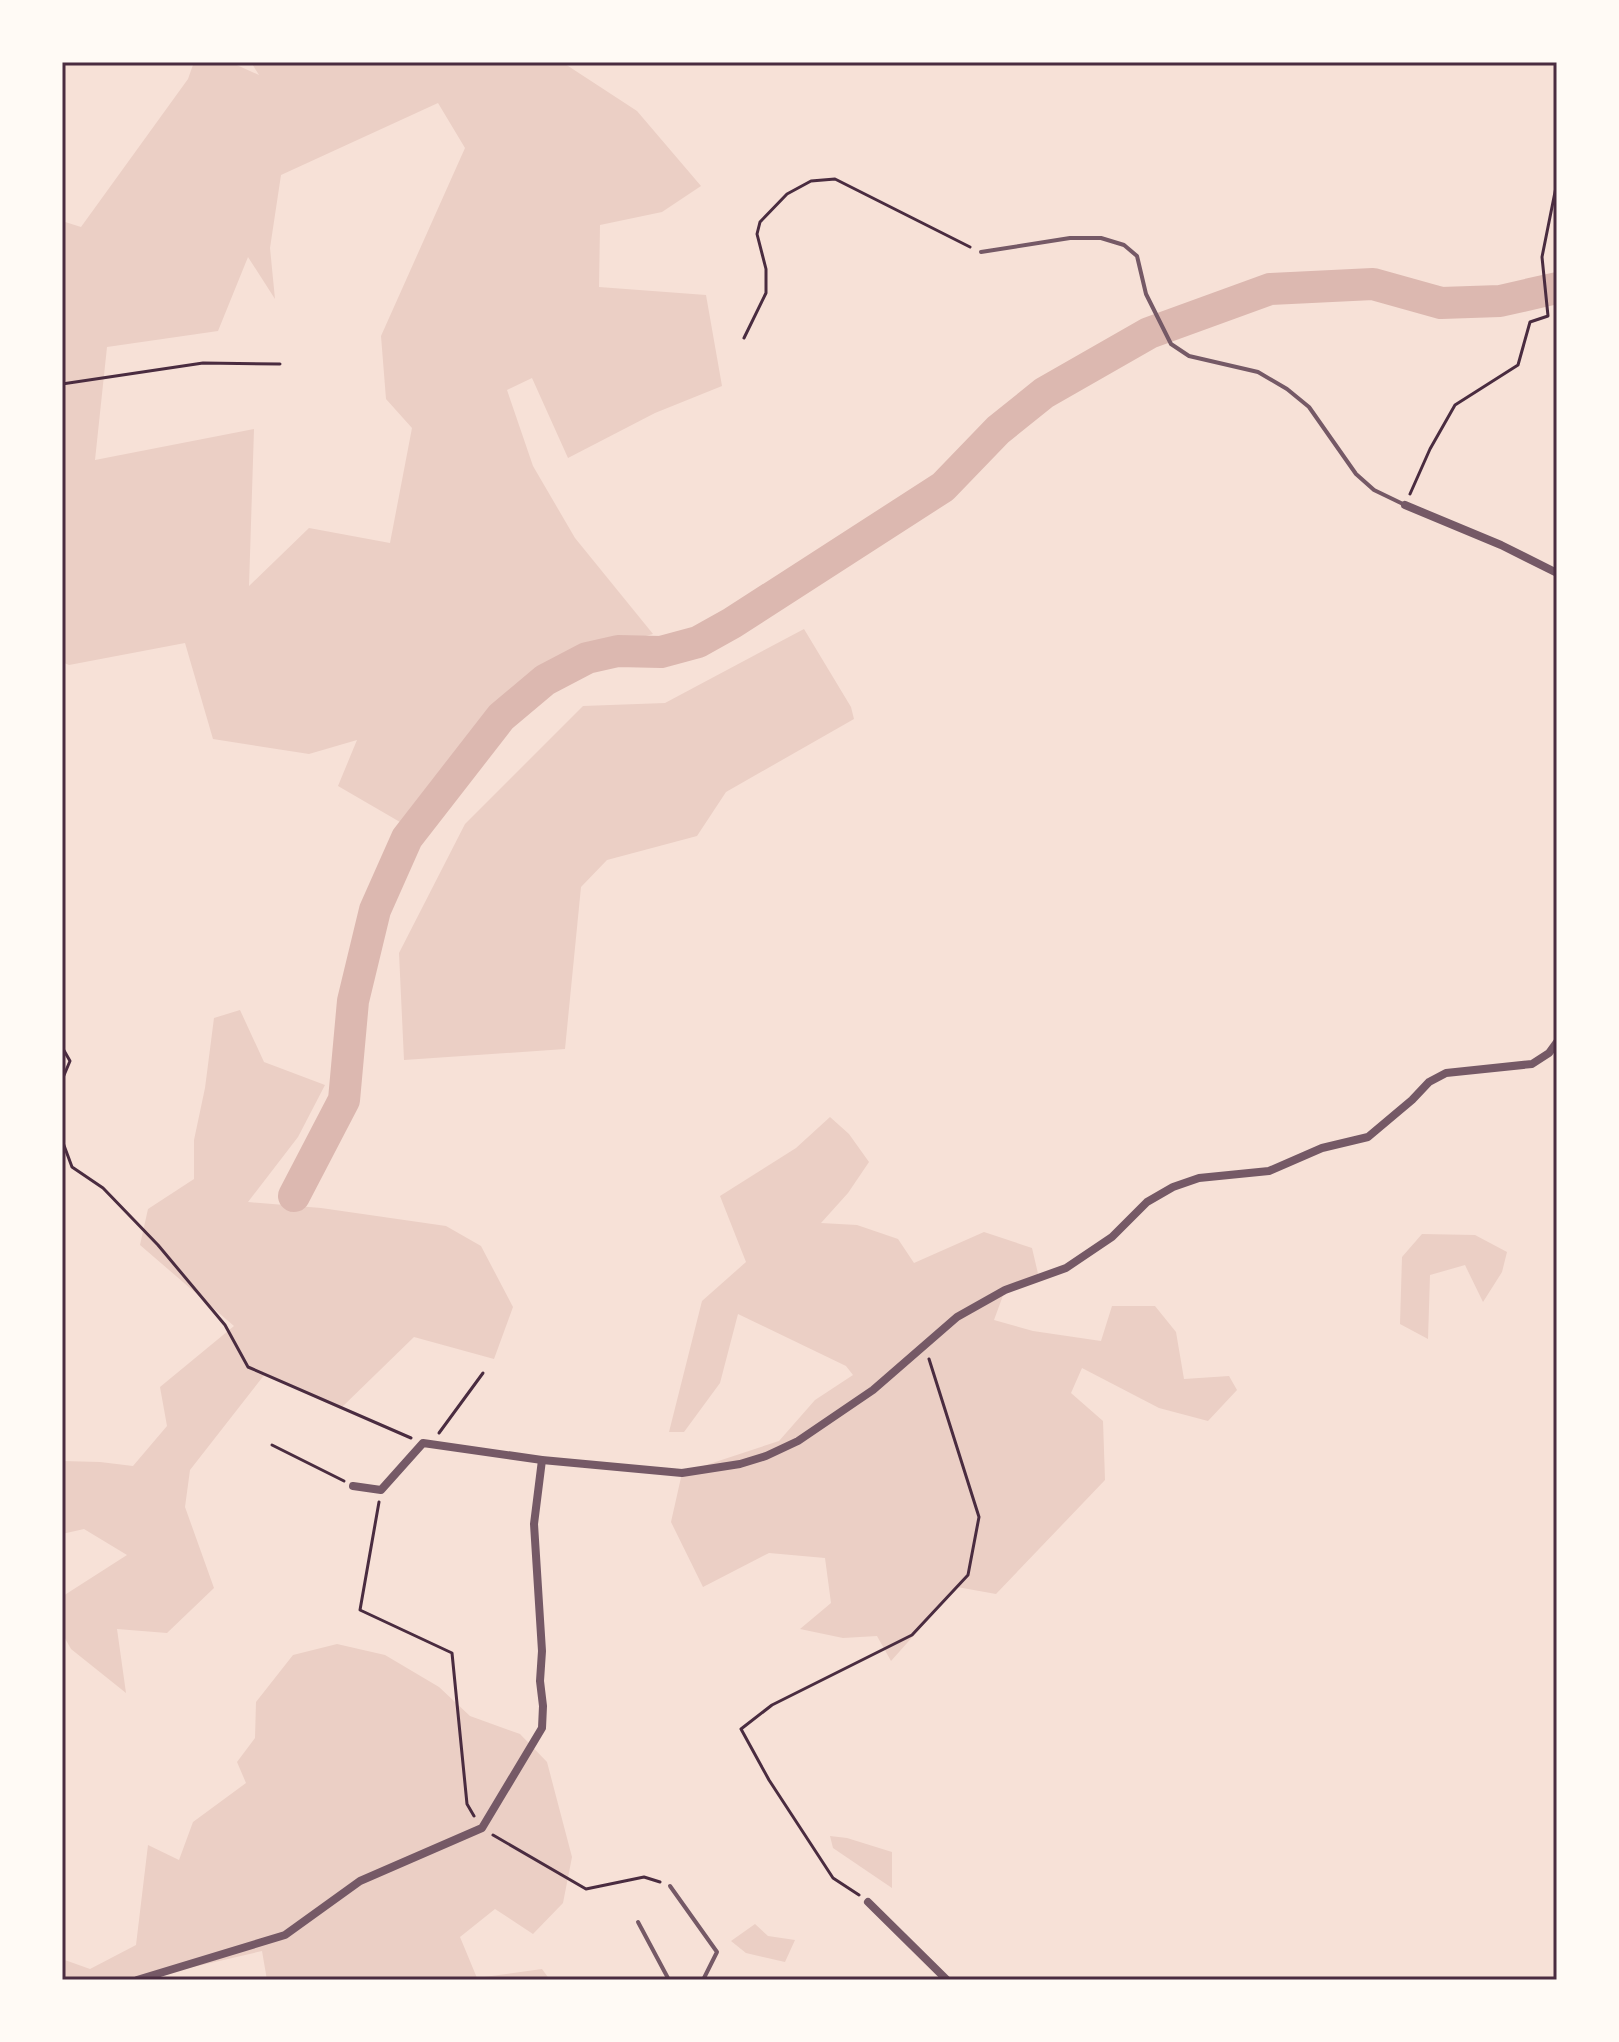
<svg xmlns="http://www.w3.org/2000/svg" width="1619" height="2042" viewBox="0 0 1619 2042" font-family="'PT Sans',sans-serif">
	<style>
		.green { fill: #ebcfc5; fill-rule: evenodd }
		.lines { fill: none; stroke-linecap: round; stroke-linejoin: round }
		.river { stroke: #dcb8b0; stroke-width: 32 }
		.path { stroke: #4a2c40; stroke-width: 3 }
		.service { stroke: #755966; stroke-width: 4 }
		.minor { stroke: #755966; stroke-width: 8 }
		.neatline { fill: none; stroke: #4a2c40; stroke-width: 3 }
	</style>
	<rect width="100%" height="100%" fill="#f7e1d7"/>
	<!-- green -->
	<g class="green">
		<path d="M194,62H230L259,75L251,62H562L637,111L701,186L662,212L600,225L599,287L706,295L722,386L655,413L568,458L532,378L507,390L533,466L575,538L653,634L551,662L400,822L338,786L357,740L309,754L213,739L185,643L69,665L62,662V221L81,227L188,79ZM438,103L465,148L381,336L386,399L412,428L390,543L309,528L249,586L254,429L95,460L107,347L218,331L248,257L275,299L270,248L281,175Z"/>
		<polygon points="804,629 851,707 854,719 726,792 697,836 607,860 581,887 565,1049 404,1060 399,953 465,824 583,706 665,703"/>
		<polygon points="240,1010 264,1062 325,1085 298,1137 248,1202 321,1208 446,1226 481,1246 513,1307 494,1359 414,1337 340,1409 265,1374 190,1470 185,1507 214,1588 167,1633 117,1629 126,1693 71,1649 62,1633 63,1596 127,1555 84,1529 62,1534 62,1461 100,1462 133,1466 167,1426 160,1387 234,1326 140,1245 148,1209 194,1179 194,1140 205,1088 214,1018"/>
		<polygon points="830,1117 849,1134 869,1162 848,1193 821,1223 857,1225 898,1239 914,1263 984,1232 1032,1248 1039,1278 1005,1290 994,1320 1033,1331 1101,1341 1112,1306 1155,1306 1176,1332 1184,1379 1229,1376 1237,1390 1208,1421 1159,1408 1082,1368 1071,1393 1103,1421 1105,1480 996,1594 957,1587 891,1661 877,1636 843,1638 800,1629 831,1603 825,1558 769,1553 703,1587 671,1522 682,1473 779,1441 815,1400 853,1375 846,1366 738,1314 720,1383 684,1432 669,1432 702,1301 746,1262 720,1196 796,1148"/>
		<polygon points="1422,1234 1475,1235 1507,1252 1502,1272 1483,1302 1465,1265 1430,1275 1428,1339 1400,1324 1402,1257"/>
		<polygon points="337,1644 385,1655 439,1687 470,1716 520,1734 547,1762 572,1857 563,1903 533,1934 495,1909 460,1937 477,1978 542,1969 550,1980 267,1980 262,1951 137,1980 62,1980 62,1959 90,1969 136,1945 148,1845 179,1860 193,1822 246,1783 237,1762 255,1738 256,1702 293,1655"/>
		<polygon points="830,1836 847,1838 892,1852 892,1888 833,1848"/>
		<polygon points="755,1924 768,1936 795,1940 785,1962 746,1953 731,1941"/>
	</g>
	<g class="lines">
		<!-- river -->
		<polyline class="river" points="294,1196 344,1100 353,1001 375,910 407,838 501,717 545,680 587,658 618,651 661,652 698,642 732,623 943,487 998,430 1044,393 1149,333 1270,289 1373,284 1441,303 1500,301 1557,288"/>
		<!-- path -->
		<g class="path">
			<polyline points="744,338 766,293 766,269 757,234 760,222 787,194 811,181 835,179 970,247"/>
			<polyline points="62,384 203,363 280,364"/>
			<polyline points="1410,494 1430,449 1455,405 1518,365 1530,322 1548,316 1542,257 1557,182"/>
			<polyline points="62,1047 70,1061 62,1080"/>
			<polyline points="62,1140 72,1167 103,1188 158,1245 225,1325 248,1367 411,1438"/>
			<polyline points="439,1433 483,1373"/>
			<polyline points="272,1445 344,1481"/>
			<polyline points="379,1502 360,1610 452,1653 467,1804 474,1816"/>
			<polyline points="493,1835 586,1889 644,1877 660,1882"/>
			<polyline points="859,1895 833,1878 769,1780 741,1729 772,1705 912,1635 968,1575 979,1517 929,1359"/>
		</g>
		<!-- service -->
		<g class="service">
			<polyline points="981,252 1070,238 1101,238 1124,245 1137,256 1146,294 1171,344 1189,356 1258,372 1287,389 1309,407 1356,474 1374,490 1403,504"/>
			<polyline points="670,1886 717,1952 703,1980"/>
			<polyline points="638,1922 669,1980"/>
		</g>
		<!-- minor -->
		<g class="minor">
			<polyline points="1405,505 1501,545 1557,573"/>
			<polyline points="353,1486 381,1490 423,1443 542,1460 682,1473 740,1464 766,1456 798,1441 873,1390 957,1317 1005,1290 1066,1268 1112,1237 1147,1202 1173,1187 1199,1178 1269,1171 1322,1148 1368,1137 1412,1100 1429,1082 1446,1073 1532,1064 1549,1053 1557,1042"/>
			<polyline points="868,1902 947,1980"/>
			<polyline points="137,1980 285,1935 360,1881 482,1828 542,1728 543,1706 540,1681 542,1651 534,1524 542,1460"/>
		</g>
	</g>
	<!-- border -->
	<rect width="1619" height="2042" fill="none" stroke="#fffaf5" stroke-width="128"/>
	<rect x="64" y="64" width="1491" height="1914" class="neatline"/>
</svg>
